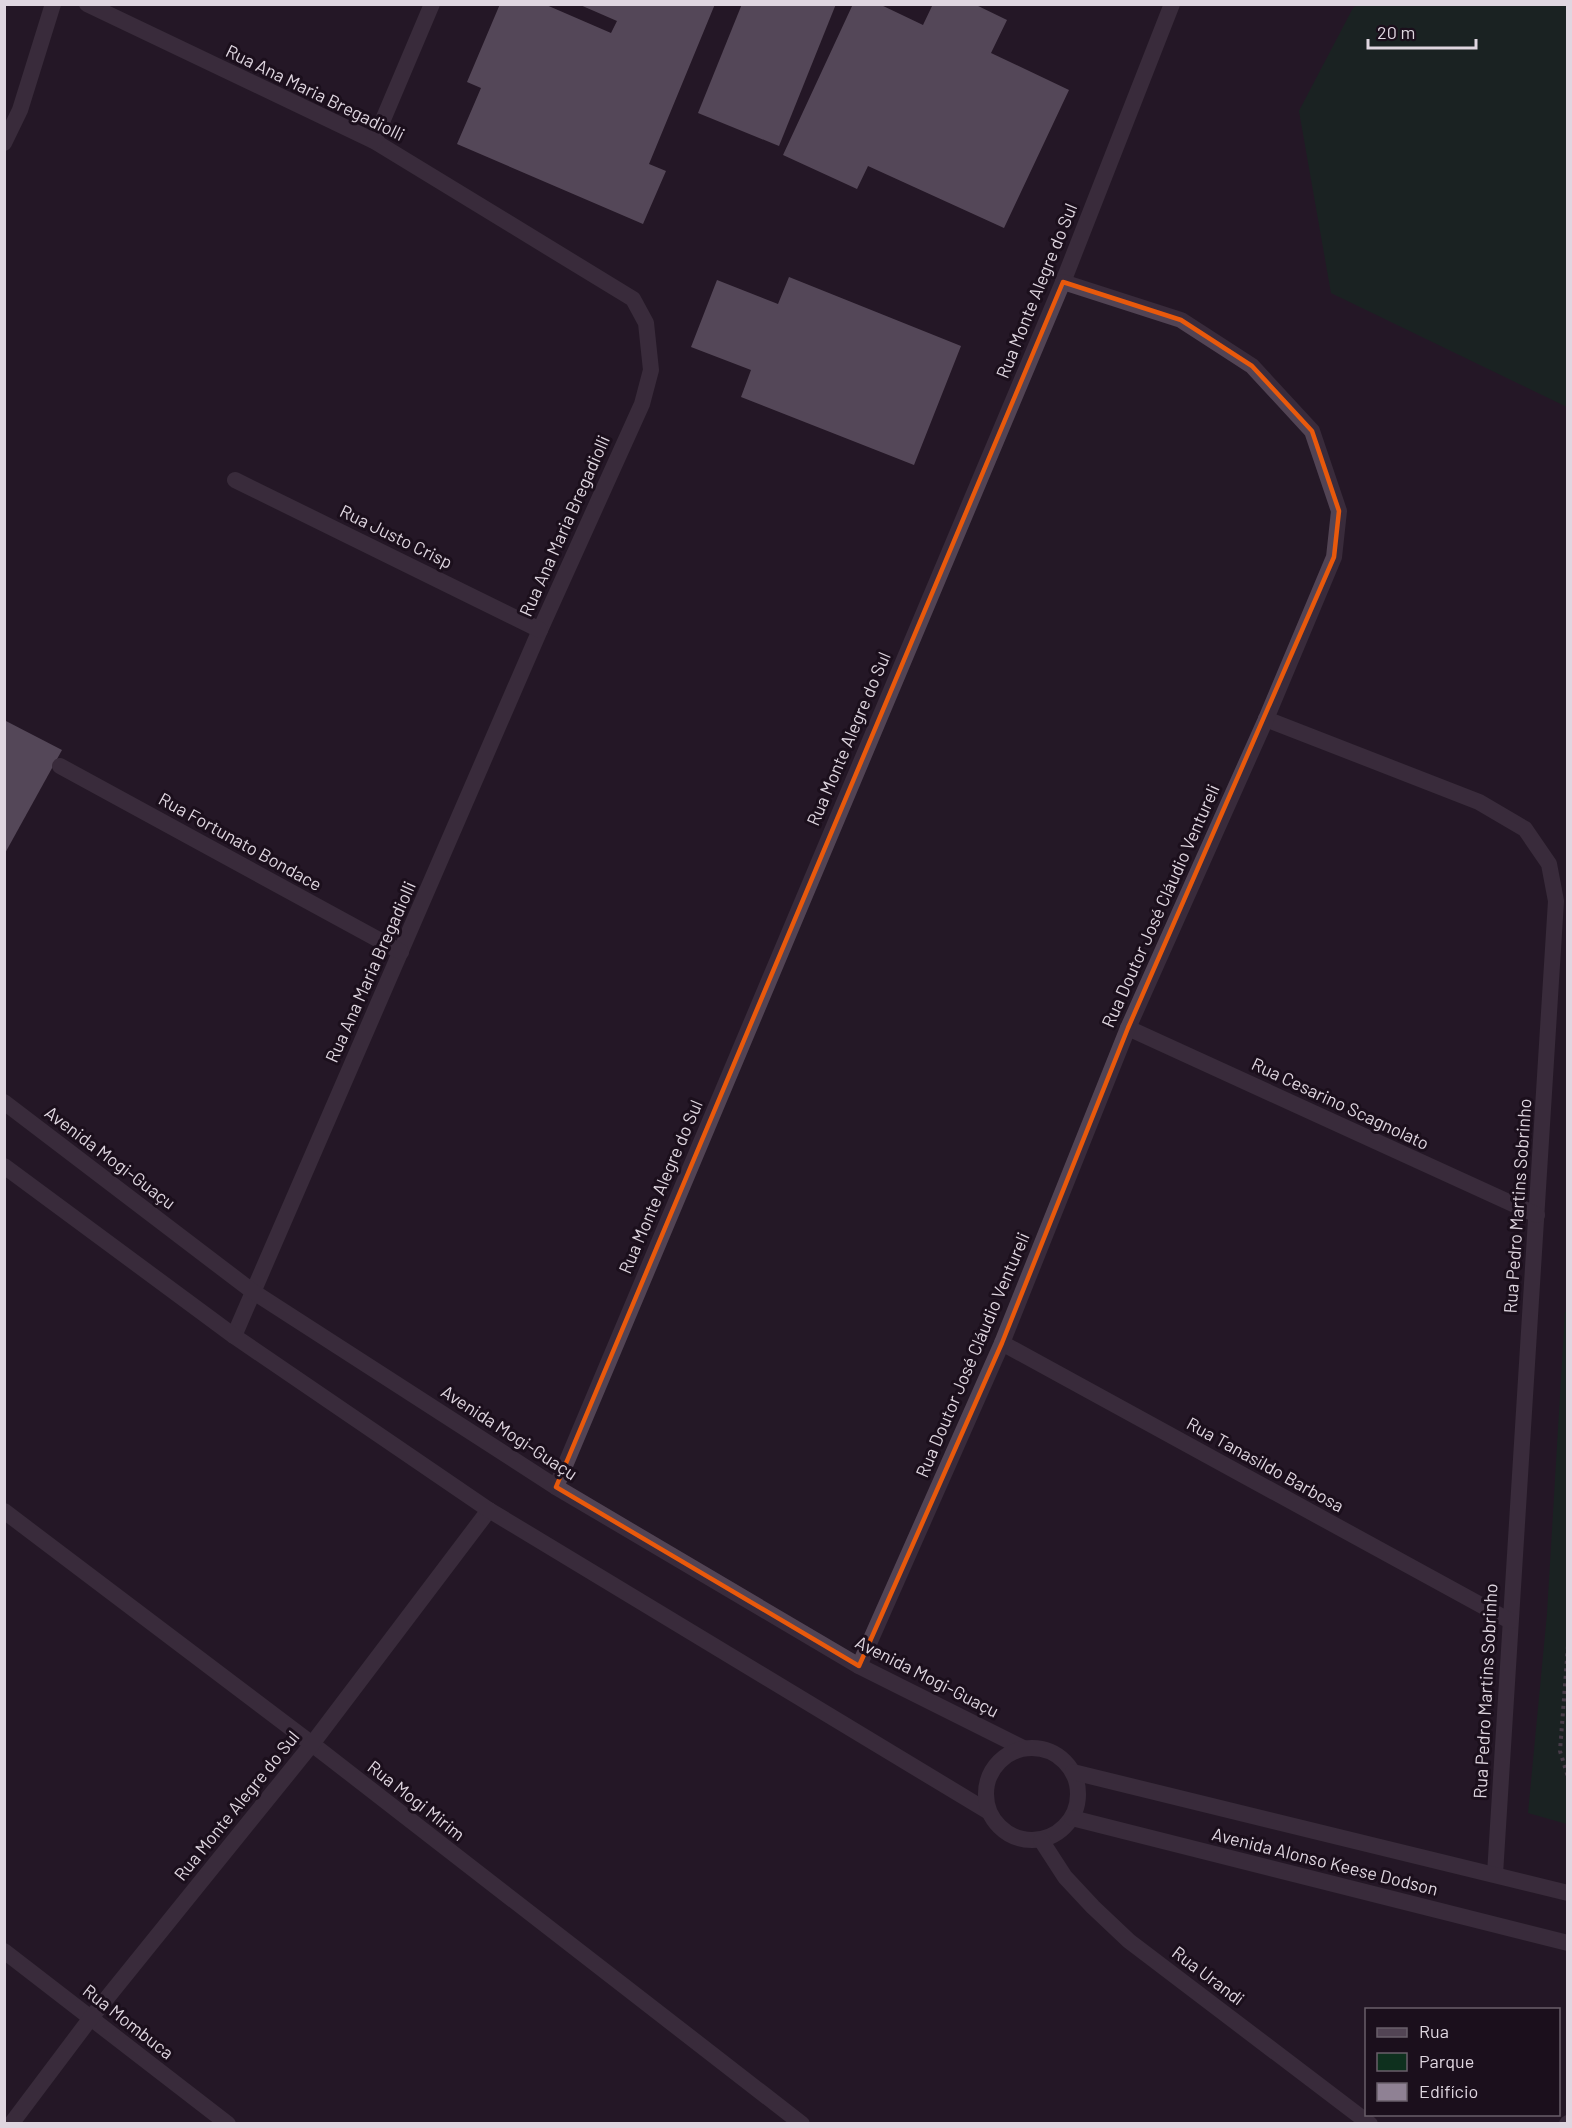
<svg xmlns="http://www.w3.org/2000/svg" width="1572" height="2128" viewBox="0 0 1572 2128" font-family="Barlow,sans-serif">
	<style>
		.green { fill: #0e301e }
		.building { fill: #8f8194 }
		.lines { fill: none; stroke-linecap: round; stroke-linejoin: round }
		.path { stroke: #716672; stroke-width: 4; stroke-dasharray: 3 4.5; stroke-linecap: butt }
		.minor { stroke: #524454; stroke-width: 16 }
		.tertiary { stroke: #524454; stroke-width: 16 }
		.marked { fill: none; stroke: #e8590c; stroke-width: 4.5; stroke-linejoin: round }
		.labels { text-anchor: middle; stroke-width: 6; stroke-linejoin: round; paint-order: stroke }
		.street-label { font-size: 18px; fill: #dfd6e0; stroke: #1b0f1c }
	</style>
	<rect width="100%" height="100%" fill="#241826"/>
	<!-- green -->
	<g class="green">
		<polygon points="1357,5 1567,5 1567,407 1331,293 1299,111 1353,8"/>
		<polygon points="1565,1312 1568,1312 1567,1824 1528,1813 1547,1614"/>
	</g>
	<!-- building -->
	<g class="building">
		<polygon points="500,4 544,4 611,33 617,21 578,4 715,4 649,164 666,171 643,224 457,144 481,88 467,82"/>
		<polygon points="742,4 836,4 779,146 698,113"/>
		<polygon points="853,4 879,4 923,25 933,4 974,4 1007,20 991,53 1069,90 1004,228 868,166 857,189 783,155"/>
		<polygon points="789,277 961,346 914,465 741,397 751,370 691,347 717,280 778,304"/>
		<polygon points="4,720 62,750 4,855"/>
	</g>
	<g class="lines">
		<!-- path -->
		<polyline class="path" points="1568,1646 1560,1751 1568,1777"/>
		<!-- minor -->
		<g class="minor">
			<polyline points="87,4 374,141 633,299 646,323 651,370 642,404 540,630 234,1336"/>
			<polyline points="374,141 432,4"/>
			<polyline points="4,143 20,110 53,4"/>
			<polyline points="235,480 540,630"/>
			<polyline points="1266,719 1479,802 1525,829 1549,864 1556,901 1495,1874"/>
			<polyline points="60,766 401,952"/>
			<polyline points="1128,1028 1537,1215"/>
			<polyline points="1002,1343 1510,1621"/>
			<polyline points="556,1487 1063,282 1172,4"/>
			<polyline points="4,1511 312,1744 802,2124"/>
			<polyline points="859,1666 1002,1343 1128,1028 1266,719 1334,557 1339,511 1312,431 1252,366 1181,320 1063,282"/>
			<polyline points="4,1951 228,2124"/>
			<polyline points="11,2124 90,2019 312,1744 489,1510"/>
			<polyline points="1567,2124 1568,2123"/>
		</g>
		<!-- tertiary -->
		<g class="tertiary">
			<polyline points="4,1102 252,1291 556,1487 859,1666 1023,1748"/>
			<polyline points="4,1166 234,1336 489,1510 989,1812"/>
			<circle cx="1032" cy="1794" r="46"/>
			<polyline points="1073,1772 1568,1893"/>
			<polyline points="1072,1818 1568,1943"/>
			<polyline points="1041,1840 1065,1877 1093,1907 1129,1941 1370,2124"/>
		</g>
	</g>
	<!-- marked area -->
	<path d="M0 0H1572V2128H0ZM1063,282L1181,320L1252,366L1312,431L1339,511L1334,557L1128,1028L1002,1343L859,1666L556,1487Z" fill="#241826" fill-opacity=".55" fill-rule="evenodd"/>
	<path class="marked" d="M1063,282L1181,320L1252,366L1312,431L1339,511L1334,557L1128,1028L1002,1343L859,1666L556,1487Z"/>
	<g class="labels">
		<!-- street labels -->
		<g class="street-label">
			<text transform="translate(315 93) rotate(26)" y="6">Rua Ana Maria Bregadiolli</text>
			<text transform="translate(1037 291) rotate(-68)" y="6">Rua Monte Alegre do Sul</text>
			<text transform="translate(565 526) rotate(-66)" y="6">Rua Ana Maria Bregadiolli</text>
			<text transform="translate(396 537) rotate(26)" y="6">Rua Justo Crisp</text>
			<text transform="translate(849 739) rotate(-67)" y="6">Rua Monte Alegre do Sul</text>
			<text transform="translate(240 842) rotate(29)" y="6">Rua Fortunato Bondace</text>
			<text transform="translate(1161 906) rotate(-66)" y="6">Rua Doutor José Cláudio Ventureli</text>
			<text transform="translate(371 972) rotate(-66)" y="6">Rua Ana Maria Bregadiolli</text>
			<text transform="translate(1340 1104) rotate(25)" y="6">Rua Cesarino Scagnolato</text>
			<text transform="translate(110 1158) rotate(37)" y="6">Avenida Mogi-Guaçu</text>
			<text transform="translate(661 1187) rotate(-67)" y="6">Rua Monte Alegre do Sul</text>
			<text transform="translate(1518 1206) rotate(-86)" y="6">Rua Pedro Martins Sobrinho</text>
			<text transform="translate(973 1355) rotate(-67)" y="6">Rua Doutor José Cláudio Ventureli</text>
			<text transform="translate(509 1433) rotate(33)" y="6">Avenida Mogi-Guaçu</text>
			<text transform="translate(1265 1465) rotate(29)" y="6">Rua Tanasildo Barbosa</text>
			<text transform="translate(927 1677) rotate(27)" y="6">Avenida Mogi-Guaçu</text>
			<text transform="translate(1486 1691) rotate(-87)" y="6">Rua Pedro Martins Sobrinho</text>
			<text transform="translate(416 1801) rotate(38)" y="6">Rua Mogi Mirim</text>
			<text transform="translate(237 1806) rotate(-51)" y="6">Rua Monte Alegre do Sul</text>
			<text transform="translate(1325 1862) rotate(14)" y="6">Avenida Alonso Keese Dodson</text>
			<text transform="translate(1208 1976) rotate(37)" y="6">Rua Urandi</text>
			<text transform="translate(128 2022) rotate(38)" y="6">Rua Mombuca</text>
		</g>
	</g>
	<!-- border -->
	<rect width="1572" height="2128" fill="none" stroke="#dfd6e0" stroke-width="12"/>
	<!-- legend -->
	<rect x="1365" y="2008" width="195" height="108" fill="#1b0f1c" stroke="#695f6a" stroke-width="1.5"/>
	<rect x="1377" y="2028" width="30" height="9" fill="#524454" stroke="#695f6a" stroke-width="1.5"/>
	<text x="1419" y="2038" font-size="18" fill="#dfd6e0">Rua</text>
	<rect x="1377" y="2053" width="30" height="18" fill="#0e301e" stroke="#695f6a" stroke-width="1.5"/>
	<text x="1419" y="2068" font-size="18" fill="#dfd6e0">Parque</text>
	<rect x="1377" y="2083" width="30" height="18" fill="#8f8194" stroke="#695f6a" stroke-width="1.5"/>
	<text x="1419" y="2098" font-size="18" fill="#dfd6e0">Edifício</text>
	<!-- scale -->
	<path d="M1368 39v9h108v-9" fill="none" stroke="#dfd6e0" stroke-width="3"/>
	<text x="1377" y="39" font-size="18" fill="#dfd6e0" stroke="#1b0f1c" stroke-width="4.5" paint-order="stroke">20 m</text>
</svg>
